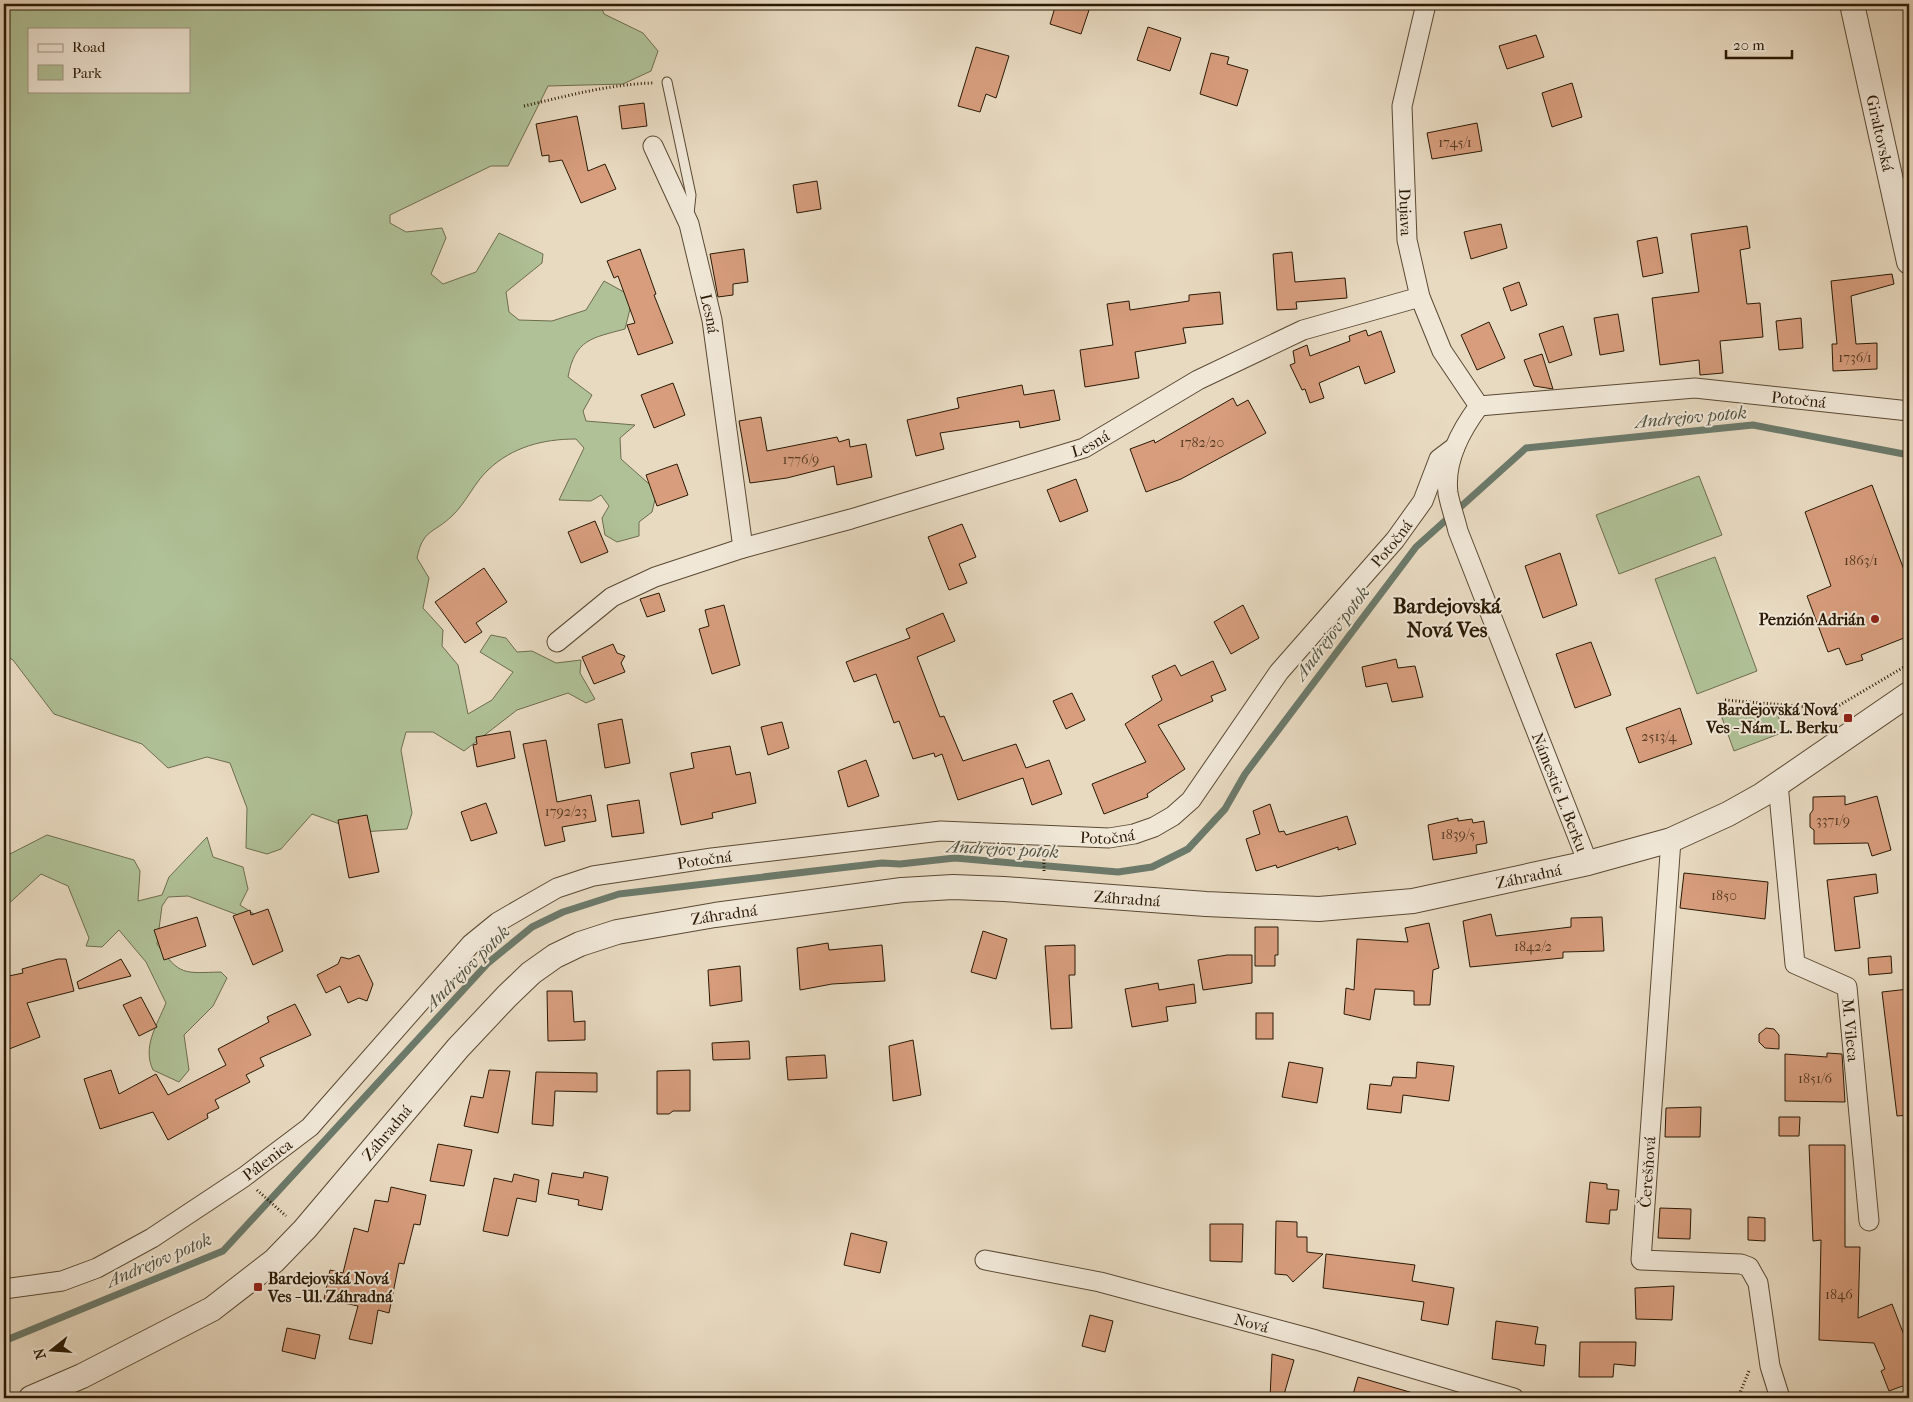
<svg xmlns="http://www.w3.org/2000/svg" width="1913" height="1402" viewBox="0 0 1913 1402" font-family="'IM FELL French Canon',serif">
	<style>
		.green { fill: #b0c197; stroke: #6d6d4e; fill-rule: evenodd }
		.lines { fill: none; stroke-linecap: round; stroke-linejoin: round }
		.stream { stroke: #6c7a6b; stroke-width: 7 }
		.building { fill: #d79d7d; stroke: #2a1904 }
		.service-casing { stroke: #5a4933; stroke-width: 11 }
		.minor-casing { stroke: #5a4933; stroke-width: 21 }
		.tertiary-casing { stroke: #5a4933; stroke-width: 26 }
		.path { stroke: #2a1904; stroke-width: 3; stroke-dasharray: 1 2.5; stroke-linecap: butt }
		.service { stroke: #f0e7d7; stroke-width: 9 }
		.minor { stroke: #f0e7d7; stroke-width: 19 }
		.tertiary { stroke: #f0e7d7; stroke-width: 24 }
		.poi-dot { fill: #8f2418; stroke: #f0e7d7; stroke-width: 2 }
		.labels { text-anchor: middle; stroke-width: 4; stroke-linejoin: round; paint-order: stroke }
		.number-label { font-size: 14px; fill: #553a22 }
		.street-label { font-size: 16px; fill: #2a1904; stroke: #f0e7d7 }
		.poi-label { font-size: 16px; font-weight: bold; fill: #2a1904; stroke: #f0e7d7; text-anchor: end }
		.water-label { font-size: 18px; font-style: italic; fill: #505240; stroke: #f0e7d7 }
		.district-label { font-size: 21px; font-weight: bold; fill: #2a1904; stroke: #f0e7d7 }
	</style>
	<rect width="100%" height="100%" fill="#e8dac1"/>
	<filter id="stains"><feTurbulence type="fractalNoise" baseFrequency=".004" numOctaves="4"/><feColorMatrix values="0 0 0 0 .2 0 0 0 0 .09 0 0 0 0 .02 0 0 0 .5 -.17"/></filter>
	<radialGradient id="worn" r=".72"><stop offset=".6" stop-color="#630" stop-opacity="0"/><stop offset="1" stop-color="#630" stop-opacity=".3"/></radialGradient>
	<!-- green -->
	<g class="green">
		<path d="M4,4H600L604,14L643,33L658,51L651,71L623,84L548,86L508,166H491L390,215V223L406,232L442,228L446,238L431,274L443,284L476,272L499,233L543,254L542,263L506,292L509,312L519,320L552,321L586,310L604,281L633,297L625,329C592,338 575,339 568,377L592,395L583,411L586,421L635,425L620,438L621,459L657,491L652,512L639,522V536L617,542L605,535L602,518L609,506L601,495L591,501L559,500L584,448L576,439C543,439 512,447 488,470C474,483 466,503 452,516C433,534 423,529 417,558L429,578L423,608L443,630L442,646L458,665L468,714L492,700L513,672L480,652L491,635L506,638L517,652L532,651L556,663L581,660L580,673L595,699L586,703L568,693L517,710L464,751L433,732H406L401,750L412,813L407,829L362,832L312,814L281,849L267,854L246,848L247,808L230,763L207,757L168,768L142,744L54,714L13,660L4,655ZM29,29H189V91H29Z"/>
		<polygon points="1699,476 1722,535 1619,574 1596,515"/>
		<polygon points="1715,557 1757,671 1697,694 1655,579"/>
		<polygon points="1747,705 1775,708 1784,732 1734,751 1721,715"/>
		<path d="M47,835L134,860L140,871L138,901L162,895L169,877L207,837L213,857L243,867L248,889L240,905L254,914L251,920L188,896L168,897L162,906L157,944C180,976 183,973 221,972L227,978L213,1006L184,1035L189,1070L179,1082L153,1070C142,1047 157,1025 166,1003L146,962L119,930L102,947L86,946L89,938L68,886L41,874L4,908V857Z"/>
	</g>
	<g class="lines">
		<!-- stream -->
		<polyline class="stream" points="4,1341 223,1251 488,963 532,927 563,912 619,894 882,863 900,864 955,858 1118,872 1152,867 1188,849 1225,809 1245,774 1416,547 1526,448 1753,425 1909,455"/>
	</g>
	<!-- building -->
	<g class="building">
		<polygon points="1056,4 1091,4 1081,34 1050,24"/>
		<polygon points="1148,27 1181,38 1170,71 1137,60"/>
		<polygon points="1536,35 1544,57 1507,69 1499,46"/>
		<polygon points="976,47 1009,56 996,98 986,94 980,112 958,106"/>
		<polygon points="1211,53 1229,57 1227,64 1248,70 1237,106 1200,94"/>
		<polygon points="1572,83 1582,117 1552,127 1542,93"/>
		<polygon points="644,103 647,126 622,129 619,106"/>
		<polygon points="577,116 588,171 605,164 616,189 581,203 562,160 549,162 549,155 542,156 536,124"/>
		<polygon points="1477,123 1482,151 1432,159 1427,133"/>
		<polygon points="817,181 821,209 797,213 793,185"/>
		<polygon points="1501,224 1507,248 1471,259 1464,232"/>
		<polygon points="1747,226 1750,248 1740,250 1747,304 1760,303 1763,337 1720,341 1723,373 1700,375 1699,360 1660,365 1652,298 1699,292 1691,234"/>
		<polygon points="1657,237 1663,273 1643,277 1637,241"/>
		<polygon points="640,249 656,294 654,295 673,343 638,355 627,325 635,323 618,276 614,278 607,261"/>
		<polygon points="744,249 748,282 733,284 733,295 718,297 710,254"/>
		<polygon points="1292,252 1295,282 1345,278 1347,298 1296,302 1297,309 1277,310 1273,254"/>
		<polygon points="1892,274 1894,284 1851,296 1856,344 1877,343 1877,369 1833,371 1832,344 1837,344 1831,281"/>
		<polygon points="1519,282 1527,305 1511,311 1503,288"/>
		<polygon points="1220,292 1223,324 1183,328 1186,343 1135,352 1139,378 1085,387 1080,350 1113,345 1107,304 1129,301 1130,310 1189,301 1189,295"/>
		<polygon points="1618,314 1624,351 1600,355 1594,318"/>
		<polygon points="1801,318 1803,348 1779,350 1776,321"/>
		<polygon points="1489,322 1505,358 1477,370 1461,335"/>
		<polygon points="1563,326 1572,355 1549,363 1539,334"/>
		<polygon points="1366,330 1368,336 1381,331 1395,372 1365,384 1359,366 1319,383 1324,398 1310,403 1305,389 1302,390 1290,365 1295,363 1293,351 1307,345 1310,356 1350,341 1349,336"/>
		<polygon points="1542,354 1553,389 1534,386 1524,360"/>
		<polygon points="673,383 685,415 654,428 641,395"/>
		<polygon points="1022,385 1024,395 1054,390 1060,420 1020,428 1019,421 940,433 944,449 916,456 907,420 959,408 957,398"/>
		<polygon points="1233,398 1237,406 1248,400 1266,433 1181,479 1146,492 1130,449 1154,440 1155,443"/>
		<polygon points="761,417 767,451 837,437 839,442 849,439 850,447 866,444 872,477 837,485 834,466 787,478 750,483 739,421"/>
		<polygon points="677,464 688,495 657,506 646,475"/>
		<polygon points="1076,479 1088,511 1060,522 1047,490"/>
		<polygon points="1872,485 1909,583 1909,636 1861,655 1863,660 1846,665 1839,648 1828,652 1807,596 1831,586 1805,512"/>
		<polygon points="595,521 608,552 581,563 568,532"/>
		<polygon points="962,524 976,557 959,564 967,583 949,590 928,537"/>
		<polygon points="1560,553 1577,605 1543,618 1525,566"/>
		<polygon points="484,568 507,602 476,623 482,632 465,643 435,602"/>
		<polygon points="659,593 665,611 647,617 640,599"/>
		<polygon points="724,605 740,665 712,674 699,629 709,626 705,610"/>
		<polygon points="1243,605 1259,638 1231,654 1214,622"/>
		<polygon points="943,613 955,641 917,657 940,717 944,716 963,761 1016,744 1026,768 1049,760 1062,794 1032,805 1023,778 958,800 942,754 935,757 934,753 913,759 899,721 894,723 876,674 854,682 846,662 910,638 906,629"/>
		<polygon points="1591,642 1611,695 1575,708 1556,654"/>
		<polygon points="613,644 617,653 625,656 621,663 625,672 594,684 582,657"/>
		<polygon points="1396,659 1398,668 1415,666 1423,697 1392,702 1387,683 1366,687 1362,667"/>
		<polygon points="1213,661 1226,690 1211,696 1213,701 1158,725 1185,769 1147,794 1148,797 1104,814 1092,784 1146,762 1125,724 1162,700 1152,676 1175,665 1181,676"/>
		<polygon points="1072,693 1085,720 1066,729 1053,701"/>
		<polygon points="1680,708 1692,744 1639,763 1626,728"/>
		<polygon points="622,719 630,763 605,768 598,724"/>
		<polygon points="782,722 789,748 768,755 761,727"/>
		<polygon points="510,731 515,758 477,767 473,745 477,744 476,737"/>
		<polygon points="546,740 557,802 591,795 596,821 562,827 565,841 545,846 523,744"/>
		<polygon points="730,746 736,775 750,772 756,803 712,813 713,818 681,825 670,773 694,768 691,753"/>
		<polygon points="866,760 879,796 848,807 838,771"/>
		<polygon points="1845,796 1845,805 1877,796 1891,850 1872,856 1868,843 1814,844 1814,830 1810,827 1810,814 1813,810 1813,797"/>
		<polygon points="639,800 644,833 612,837 607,805"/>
		<polygon points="486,803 497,833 471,841 461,812"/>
		<polygon points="1270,804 1279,832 1284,831 1286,835 1347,816 1356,844 1338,850 1338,847 1277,868 1276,865 1256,871 1246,839 1260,834 1253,811"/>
		<polygon points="367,815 379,872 349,878 338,820"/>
		<polygon points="1458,818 1458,821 1472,819 1473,823 1484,821 1487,843 1476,845 1477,853 1433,860 1428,825"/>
		<polygon points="1684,873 1768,882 1765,919 1680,908"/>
		<polygon points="1876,874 1878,893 1854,897 1860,948 1835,951 1827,880"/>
		<polygon points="268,909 283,951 253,965 233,916 250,910 251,915"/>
		<polygon points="1491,914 1496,936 1571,927 1571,918 1602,917 1604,951 1563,952 1563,958 1470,967 1463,921"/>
		<polygon points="197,917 206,946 164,960 154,930"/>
		<polygon points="1429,923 1439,968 1433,970 1430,1005 1414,1005 1414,991 1375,989 1370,1020 1344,1014 1346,988 1354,990 1357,939 1408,942 1405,928"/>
		<polygon points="1255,927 1278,927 1278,955 1275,955 1275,966 1255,966"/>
		<polygon points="983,931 1007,939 996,979 971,972"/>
		<polygon points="828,943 829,950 882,945 885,981 832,984 800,990 797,948"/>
		<polygon points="1075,945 1075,975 1069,975 1072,1028 1051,1029 1045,946"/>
		<polygon points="359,955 373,984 367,1001 359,998 348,1003 340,986 326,993 317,975 338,964 341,957 349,959"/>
		<polygon points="1227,955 1252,955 1252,983 1203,990 1198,960"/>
		<polygon points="1891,956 1892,973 1869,975 1868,958"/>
		<polygon points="58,959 66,959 74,991 27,1003 40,1037 4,1051 4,977 23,973 22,969"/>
		<polygon points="121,959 131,976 79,989 77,982"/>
		<polygon points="740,966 742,1001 710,1006 708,970"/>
		<polygon points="1158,983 1159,990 1194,984 1196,1003 1166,1007 1168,1021 1132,1027 1125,989"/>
		<polygon points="1909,989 1909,1115 1897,1116 1882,992"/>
		<polygon points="547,991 572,991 574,1022 585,1021 585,1040 548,1041"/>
		<polygon points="141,997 157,1027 139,1036 123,1005"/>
		<polygon points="295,1004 311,1035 260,1058 264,1066 246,1075 250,1082 215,1100 219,1108 207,1114 208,1118 168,1140 153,1112 100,1129 84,1079 111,1070 119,1094 156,1074 168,1095 226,1065 218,1049 269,1022 267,1017"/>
		<rect x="1256" y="1013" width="17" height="26"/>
		<polygon points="1766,1028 1774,1029 1779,1035 1779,1049 1765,1048 1759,1042 1759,1034"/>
		<polygon points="913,1040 921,1095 893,1101 889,1046"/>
		<polygon points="749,1041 750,1059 713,1060 712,1043"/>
		<polygon points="1827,1053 1842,1054 1845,1102 1785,1101 1785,1054 1827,1057"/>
		<polygon points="825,1055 827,1078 788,1080 786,1057"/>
		<polygon points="1289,1062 1323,1068 1317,1103 1282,1097"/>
		<polygon points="1417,1062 1454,1066 1449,1101 1403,1095 1401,1113 1367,1109 1370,1084 1391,1086 1393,1077 1416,1078"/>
		<polygon points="489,1070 510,1071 498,1133 464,1126 471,1096 483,1098"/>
		<polygon points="690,1070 690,1111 673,1111 669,1114 657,1114 657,1071"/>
		<polygon points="536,1072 597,1073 597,1092 555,1091 553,1126 532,1124"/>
		<polygon points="1701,1107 1700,1137 1665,1137 1666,1108"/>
		<polygon points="1779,1117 1800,1117 1799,1136 1779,1136"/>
		<polygon points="438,1144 472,1150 464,1186 430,1181"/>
		<polygon points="1809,1145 1845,1145 1845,1247 1860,1247 1858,1318 1892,1304 1909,1348 1909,1370 1903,1373 1908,1384 1889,1391 1881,1371 1885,1369 1874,1343 1819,1340 1821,1240 1813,1241"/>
		<polygon points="584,1172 608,1177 602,1210 578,1205 579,1200 548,1194 552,1173 583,1178"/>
		<polygon points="514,1174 539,1180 536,1202 517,1198 508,1236 483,1231 494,1178 512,1182"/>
		<polygon points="1590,1182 1607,1184 1607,1189 1619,1190 1617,1210 1610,1210 1609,1224 1586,1222"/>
		<polygon points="391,1187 426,1195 420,1225 414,1224 404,1264 399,1263 389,1313 378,1310 372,1344 349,1339 358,1306 324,1299 330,1270 343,1273 354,1228 368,1232 375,1200 388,1202"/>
		<polygon points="1660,1208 1691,1209 1690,1239 1658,1238"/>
		<polygon points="1748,1217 1765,1218 1765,1241 1748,1240"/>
		<polygon points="1276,1221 1297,1222 1297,1237 1307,1237 1307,1252 1323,1254 1293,1282 1287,1275 1275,1274"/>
		<polygon points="1210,1224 1243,1224 1242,1262 1210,1261"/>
		<polygon points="851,1233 887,1242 880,1273 844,1265"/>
		<polygon points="1326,1254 1415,1265 1412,1281 1454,1288 1448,1325 1421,1320 1424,1302 1323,1288"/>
		<polygon points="1674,1286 1672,1320 1636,1319 1635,1288"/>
		<polygon points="1090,1315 1113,1321 1105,1352 1082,1346"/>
		<polygon points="1496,1321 1538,1327 1535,1344 1546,1345 1544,1366 1492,1359"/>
		<polygon points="287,1328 320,1335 315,1359 282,1351"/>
		<polygon points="1580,1342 1636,1342 1635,1366 1614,1364 1613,1377 1579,1377"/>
		<polygon points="1272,1354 1294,1360 1283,1398 1270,1398"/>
		<polygon points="1358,1377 1413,1393 1413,1398 1352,1398"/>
	</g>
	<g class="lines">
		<defs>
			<polyline id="service" points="667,82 691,195 689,214"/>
			<g id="minor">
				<path id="s1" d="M1426,4L1402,106L1407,240L1420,297L1442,351L1479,406"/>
				<path id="s2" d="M653,146L689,224L712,320L743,548"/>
				<path id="s3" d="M1479,406C1461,430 1444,462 1448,493C1450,505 1455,518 1458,531L1588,863"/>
				<path id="s4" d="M1479,406L1695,388L1909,411"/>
				<path id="s5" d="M557,642L612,597L655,577L743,548L851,519L1084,448L1198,380L1303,330L1420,297"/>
				<path id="s6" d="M1778,784L1795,964L1847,987L1869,1221"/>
				<polyline points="1671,840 1641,1260 1741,1264 1749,1267 1758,1283 1770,1366 1780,1398"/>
				<path id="s7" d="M985,1260L1100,1282L1316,1340L1514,1398"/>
				<path id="s8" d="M4,1289L62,1281L97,1268L152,1238L244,1177L310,1127L471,944L498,922L529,904L557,888L593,876L712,858L941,831L1109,838L1134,834L1154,827L1173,816L1191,800L1279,672L1395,540L1423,501L1439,459L1455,447"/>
			</g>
			<g id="tertiary">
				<path id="s9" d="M1852,4L1909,262"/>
				<path id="s10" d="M31,1398L82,1376L212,1309L274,1261L305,1229L458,1048L507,996L531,973L555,956L580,944L617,932L715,915L902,890L953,887L1004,889L1206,904L1319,909L1413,901L1588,863L1671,840L1728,814L1762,795L1909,694"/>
			</g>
		</defs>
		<!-- service casing -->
		<use href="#service" class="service-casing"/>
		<!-- minor casing -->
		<use href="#minor" class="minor-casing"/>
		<!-- tertiary casing -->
		<use href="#tertiary" class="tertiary-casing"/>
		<!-- path -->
		<g class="path">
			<path d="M524,106C567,96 610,84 654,83"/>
			<polyline points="1725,700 1833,709 1909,664"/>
			<polyline points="1044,871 1044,854"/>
			<polyline points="257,1190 286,1216"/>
			<polyline points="1727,1398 1740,1392"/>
			<polyline points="1738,1398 1749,1371"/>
		</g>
		<!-- service -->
		<use href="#service" class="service"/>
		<!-- minor -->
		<use href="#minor" class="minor"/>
		<!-- tertiary -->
		<use href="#tertiary" class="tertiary"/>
	</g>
	<!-- markers -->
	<g class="poi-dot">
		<circle cx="1875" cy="619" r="5"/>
		<rect x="1843" y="713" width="10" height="10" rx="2.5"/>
		<rect x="253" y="1282" width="10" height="10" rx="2.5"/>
	</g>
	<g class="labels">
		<!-- number labels -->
		<g class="number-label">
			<text x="1455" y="147">1745/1</text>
			<text x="1855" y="362">1736/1</text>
			<text x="1202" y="447">1782/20</text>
			<text x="801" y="464">1776/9</text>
			<text x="1861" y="565">1863/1</text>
			<text x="1659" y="741">2513/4</text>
			<text x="566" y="816">1792/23</text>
			<text x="1833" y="825">3371/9</text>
			<text x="1458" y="839">1839/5</text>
			<text x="1724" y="900">1850</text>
			<text x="1533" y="951">1842/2</text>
			<text x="1815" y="1083">1851/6</text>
			<text x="1839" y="1299">1846</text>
		</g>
		<!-- street labels -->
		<g class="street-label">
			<text dy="6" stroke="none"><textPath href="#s9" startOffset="132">Giraltovská</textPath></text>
			<text dy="6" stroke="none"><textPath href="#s1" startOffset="211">Dujava</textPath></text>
			<text dy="6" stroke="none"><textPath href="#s2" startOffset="178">Lesná</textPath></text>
			<text dy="6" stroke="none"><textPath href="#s4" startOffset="321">Potočná</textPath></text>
			<text dy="6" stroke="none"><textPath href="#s5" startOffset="574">Lesná</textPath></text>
			<text dy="6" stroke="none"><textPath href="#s8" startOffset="1674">Potočná</textPath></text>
			<text dy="6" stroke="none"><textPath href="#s3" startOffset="414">Námestie L. Berku</textPath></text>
			<text dy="6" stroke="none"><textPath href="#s8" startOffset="1254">Potočná</textPath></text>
			<text dy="6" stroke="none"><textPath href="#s8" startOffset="849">Potočná</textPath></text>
			<text dy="6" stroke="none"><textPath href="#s10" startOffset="1681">Záhradná</textPath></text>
			<text dy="6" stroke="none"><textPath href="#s10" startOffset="1276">Záhradná</textPath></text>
			<text dy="6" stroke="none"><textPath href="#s10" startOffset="871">Záhradná</textPath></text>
			<text dy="6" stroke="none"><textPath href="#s6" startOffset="281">M. Vileca</textPath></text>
			<text dy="6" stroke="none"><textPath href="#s10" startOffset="451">Záhradná</textPath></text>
			<text dy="6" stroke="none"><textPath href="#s8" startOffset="298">Pálenica</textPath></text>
			<text transform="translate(1647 1172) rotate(-86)" y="6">Čerešňová</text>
			<text dy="6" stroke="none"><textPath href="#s7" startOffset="274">Nová</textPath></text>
		</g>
		<!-- poi labels -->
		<g class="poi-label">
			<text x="1865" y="625">Penzión Adrián</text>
			<text x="1838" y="715">Bardejovská Nová<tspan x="1838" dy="18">Ves - Nám. L. Berku</tspan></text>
			<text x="268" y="1284" text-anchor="start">Bardejovská Nová<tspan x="268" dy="18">Ves - Ul. Záhradná</tspan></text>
		</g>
		<!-- water labels -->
		<g class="water-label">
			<text transform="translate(1691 417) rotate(-5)" y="6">Andrejov potok</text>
			<text transform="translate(1332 633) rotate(-53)" y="6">Andrejov potok</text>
			<text transform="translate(1003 849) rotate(3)" y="6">Andrejov potok</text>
			<text transform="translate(467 968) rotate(-45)" y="6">Andrejov potok</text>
			<text transform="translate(159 1260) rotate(-23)" y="6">Andrejov potok</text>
		</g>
		<!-- district labels -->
		<g class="district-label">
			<text x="1447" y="613">Bardejovská<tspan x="1447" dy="24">Nová Ves</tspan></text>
		</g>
	</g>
	<!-- margin -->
	<rect width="1913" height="1402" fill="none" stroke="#e8dac1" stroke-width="20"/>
	<rect x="5" y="5" width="1903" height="1392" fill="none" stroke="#2a1904" stroke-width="2.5"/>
	<rect x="10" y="10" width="1893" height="1382" fill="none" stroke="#2a1904"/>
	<!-- legend -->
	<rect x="28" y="28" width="162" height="65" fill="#f0e7d7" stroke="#a19583"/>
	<rect x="38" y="44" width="25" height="8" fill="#f0e7d7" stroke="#a19583"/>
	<text x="72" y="52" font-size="15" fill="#2a1904">Road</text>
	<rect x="38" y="65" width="25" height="15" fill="#b0c197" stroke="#a19583"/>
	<text x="72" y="78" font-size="15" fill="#2a1904">Park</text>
	<!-- north arrow -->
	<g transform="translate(52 1350) rotate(253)" stroke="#f0e7d7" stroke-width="4" paint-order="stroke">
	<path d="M0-4L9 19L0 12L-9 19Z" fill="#2a1904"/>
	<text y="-8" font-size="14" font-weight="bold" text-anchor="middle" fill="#2a1904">N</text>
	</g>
	<!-- scale -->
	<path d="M1726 50v8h66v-8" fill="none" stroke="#2a1904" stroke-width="2.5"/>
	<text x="1733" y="50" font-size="15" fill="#2a1904" stroke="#f0e7d7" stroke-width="4" paint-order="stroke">20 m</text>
	<rect width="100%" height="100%" filter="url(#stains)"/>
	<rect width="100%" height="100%" fill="url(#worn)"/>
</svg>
